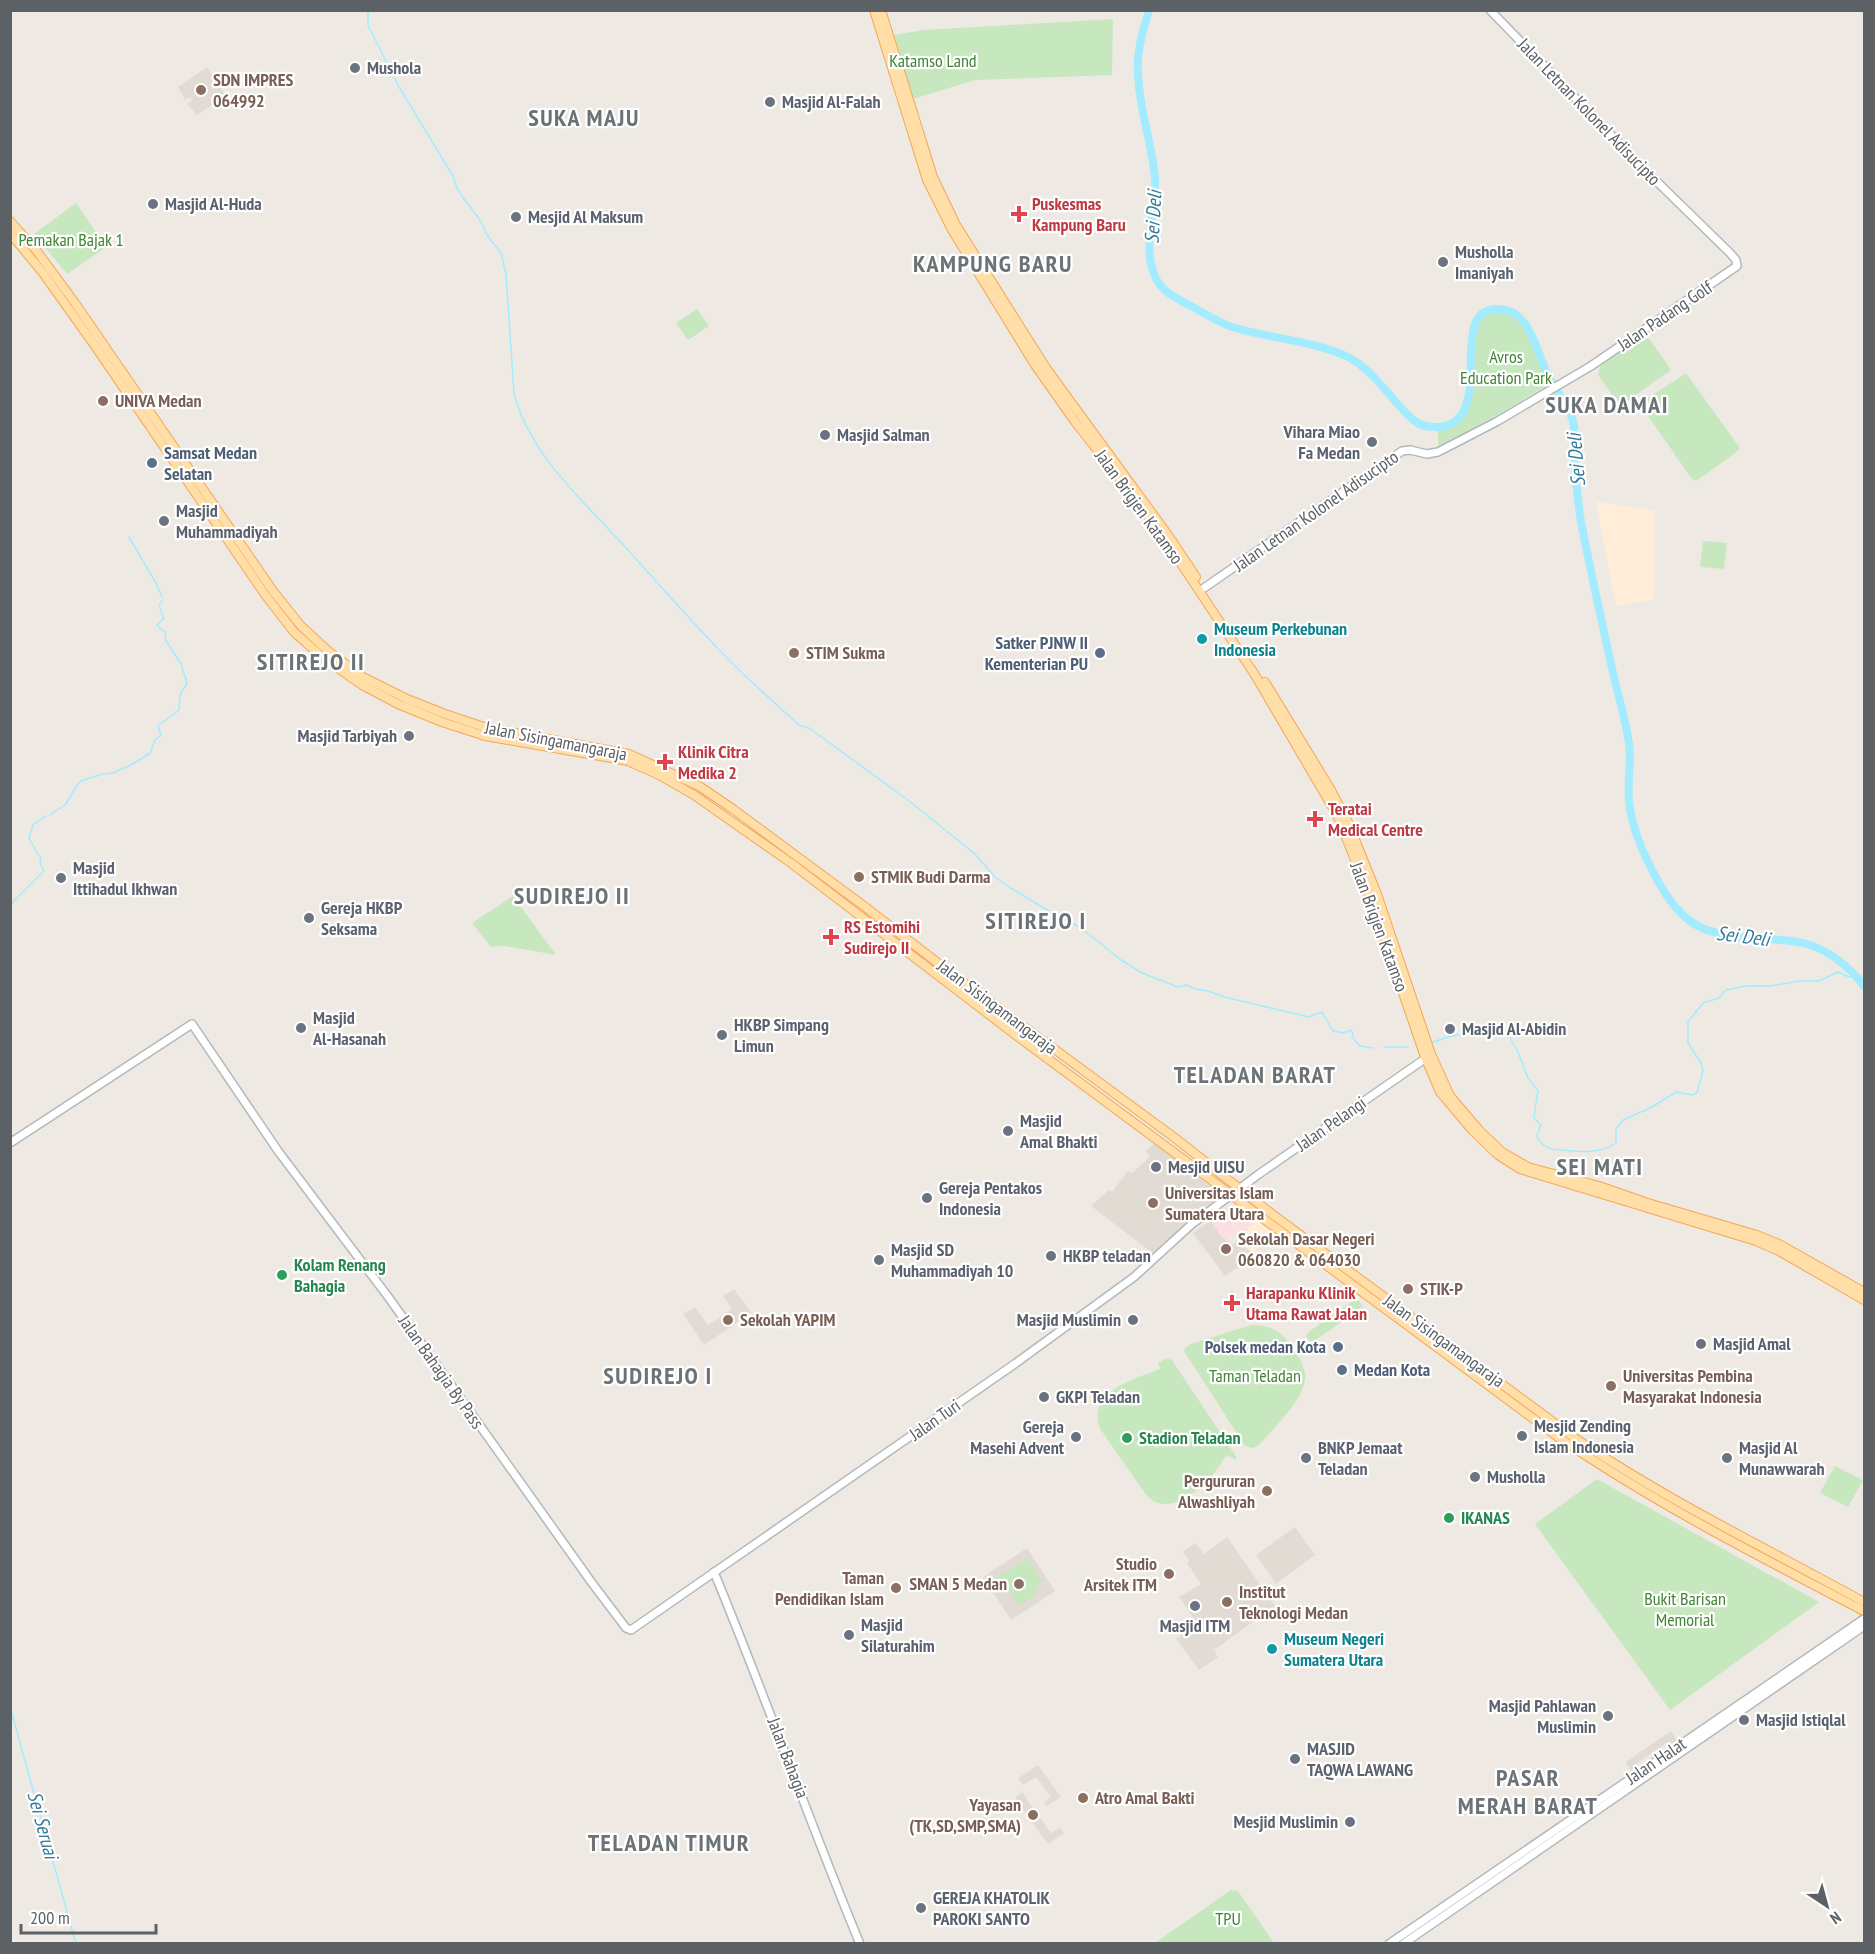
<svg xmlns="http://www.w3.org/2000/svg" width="1875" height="1954" viewBox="0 0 1875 1954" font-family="'PT Sans Narrow',sans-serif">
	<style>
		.commercial { fill: #ffedd8 }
		.education { fill: #e1dbd4 }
		.medical { fill: #fcdfe2 }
		.green { fill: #c7e7bf }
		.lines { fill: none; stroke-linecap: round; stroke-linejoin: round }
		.stream { stroke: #a3ebff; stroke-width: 1.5 }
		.river { stroke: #a3ebff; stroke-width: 8 }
		.secondary-casing { stroke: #b2b8bb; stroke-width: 10 }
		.primary-casing { stroke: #f5a655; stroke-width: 10 }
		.secondary { stroke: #fff; stroke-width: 7 }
		.primary { stroke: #ffdea8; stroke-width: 8 }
		.worship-dot { fill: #6b7280; stroke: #fff; stroke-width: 2 }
		.education-dot { fill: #8d6e63; stroke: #fff; stroke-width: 2 }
		.health-dot { fill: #e0444e; stroke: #fff; stroke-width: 2 }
		.service-dot { fill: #5c6f8a; stroke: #fff; stroke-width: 2 }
		.culture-dot { fill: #0f9aa8; stroke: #fff; stroke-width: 2 }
		.leisure-dot { fill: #2e9e5b; stroke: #fff; stroke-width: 2 }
		.labels { text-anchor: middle; stroke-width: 4.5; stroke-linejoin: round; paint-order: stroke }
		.park-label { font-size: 18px; fill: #408532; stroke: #fff }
		.worship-label { font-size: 18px; font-weight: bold; fill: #5b616d; stroke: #fff; text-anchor: start }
		.education-label { font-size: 18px; font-weight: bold; fill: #785e54; stroke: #fff; text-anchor: start }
		.street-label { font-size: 18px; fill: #5b6164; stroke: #fff }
		.health-label { font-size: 18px; font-weight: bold; fill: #be3a42; stroke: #fff; text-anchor: start }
		.service-label { font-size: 18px; font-weight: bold; fill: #4e5e75; stroke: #fff; text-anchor: start }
		.culture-label { font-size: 18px; font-weight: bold; fill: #0d838f; stroke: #fff; text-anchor: start }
		.leisure-label { font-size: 18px; font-weight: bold; fill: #27864d; stroke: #fff; text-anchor: start }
		.water-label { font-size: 20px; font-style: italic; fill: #357c99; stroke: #fff }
		.district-label { font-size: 24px; font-weight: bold; letter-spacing: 1.5px; fill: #6c7376; stroke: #fff }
	</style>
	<rect width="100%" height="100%" fill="#eeeae3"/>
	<!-- commercial -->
	<g class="commercial">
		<polygon points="1596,502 1655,510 1654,599 1616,606"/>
		<polygon points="1253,1218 1270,1230 1253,1253 1237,1241"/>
	</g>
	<!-- education -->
	<g class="education">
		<polygon points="207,67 226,96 197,115 187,104 192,100 190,97 185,100 178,87"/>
		<polygon points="1154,1143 1218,1192 1216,1199 1189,1221 1155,1255 1091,1206 1109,1190 1112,1192 1128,1171 1132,1173 1150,1157 1146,1151"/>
		<polygon points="1210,1221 1222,1237 1233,1245 1236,1241 1254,1254 1241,1267 1239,1266 1225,1276 1193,1233"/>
		<polygon points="734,1289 751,1313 704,1345 683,1314 695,1307 708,1325 732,1309 723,1296"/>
		<polygon points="1295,1527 1315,1555 1276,1584 1256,1555"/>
		<polygon points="1227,1537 1275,1606 1214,1650 1218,1657 1199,1670 1176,1639 1197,1623 1179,1597 1201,1584 1187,1563 1189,1561 1183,1552 1195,1543 1204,1554"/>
		<polygon points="1027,1548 1055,1591 1011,1620 983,1577"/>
		<polygon points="1671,1731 1677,1740 1671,1745 1668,1742 1636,1764 1638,1767 1632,1772 1626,1762"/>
		<polygon points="1038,1765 1061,1797 1047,1806 1044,1802 1051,1797 1036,1777 1023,1785 1018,1778"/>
		<polygon points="1022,1792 1051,1833 1060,1827 1064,1833 1048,1844 1015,1798"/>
	</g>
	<!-- medical -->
	<polygon class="medical" points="1233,1204 1237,1204 1257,1218 1244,1234 1240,1231 1226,1240 1210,1221"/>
	<!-- green -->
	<g class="green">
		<polygon points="1113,19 1112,75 975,80 913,99 894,35 924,30"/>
		<polygon points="76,203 106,247 67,274 34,234"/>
		<path d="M1493,308C1501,309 1509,310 1516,314C1528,322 1545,367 1552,382L1494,417L1438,448V428C1449,426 1458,421 1465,411C1472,399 1470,350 1474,332C1475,326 1476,318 1481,314C1484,312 1490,310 1493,308Z"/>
		<polygon points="697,309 709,326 688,340 676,323"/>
		<polygon points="1641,335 1649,338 1671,370 1620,406 1598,375 1601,362"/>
		<polygon points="1686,373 1740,448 1734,454 1696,481 1692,479 1641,406 1642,402"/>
		<polygon points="1703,541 1727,543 1724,569 1700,567"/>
		<polygon points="513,896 556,955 505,946 491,947 472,923"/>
		<polygon points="1357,1298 1363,1307 1314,1341 1309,1341 1306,1336 1307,1333"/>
		<path d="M1251,1325C1268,1324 1280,1331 1290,1344C1296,1353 1303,1362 1305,1373C1308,1397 1274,1427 1259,1445L1253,1448L1245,1446L1184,1351L1185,1348L1191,1344Z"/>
		<path d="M1167,1358L1172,1360L1237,1458L1235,1460L1230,1456L1225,1457C1213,1479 1172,1522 1147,1496L1101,1430C1085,1392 1134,1379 1160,1369L1158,1363Z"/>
		<polygon points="1835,1466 1863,1480 1848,1507 1820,1493"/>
		<polygon points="1597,1479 1819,1602 1670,1710 1535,1524"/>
		<polygon points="1027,1558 1043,1582 1034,1588 1037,1594 1019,1606 1005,1584 1001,1586 996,1578"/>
		<polygon points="1231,1890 1238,1891 1274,1943 1155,1943"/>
	</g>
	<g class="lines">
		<!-- stream -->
		<g class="stream">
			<path d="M368,10V25L399,87L453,176L457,188L464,199L480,220L487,235L501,253L506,274L514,393C530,456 584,501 626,548C659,584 691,621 725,656C748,680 774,702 799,725L809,728L908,800L975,854L995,877L1009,887L1057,916L1080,927L1121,960L1142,973L1178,987L1187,985L1195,989L1208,991L1224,997L1309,1017L1322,1012L1333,1031L1344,1033L1351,1030L1353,1033L1352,1037L1360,1046L1373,1048"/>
			<polyline points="129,537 157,585 162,597"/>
			<polyline points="159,606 162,600"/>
			<polyline points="159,725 179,710 180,695 187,683 181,664 165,639 166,633 157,625 164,618 160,608"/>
			<polyline points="50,815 66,804 76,787 81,781 103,774 113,773 133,764 150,753 155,740 161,735 158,726"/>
			<polyline points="37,853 29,838 33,825 46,816"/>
			<polyline points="10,905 44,871 40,863 41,857 38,855"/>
			<path d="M1430,1043L1448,1037L1474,1031L1484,1034L1497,1031L1507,1032L1518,1052L1528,1078L1538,1091L1534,1116L1535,1119L1541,1125L1537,1135C1537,1142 1545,1146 1551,1149C1572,1151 1598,1156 1616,1143V1129L1623,1120L1652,1107L1676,1092L1692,1095L1697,1093L1703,1071L1701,1063L1688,1043V1022L1703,1003L1719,998L1726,990L1746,986H1771L1800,981H1819L1838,972L1849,977L1855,975"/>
			<polyline points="1384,1047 1408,1047"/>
			<polyline points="10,1707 76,1944"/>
		</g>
		<!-- river -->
		<path class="river" d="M1149,10C1143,31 1136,52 1138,74C1139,109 1152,143 1155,178C1157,209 1142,243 1154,274C1160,291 1174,297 1189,305C1203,312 1217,322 1232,327C1270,339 1314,340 1350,358C1373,371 1389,396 1407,414C1415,423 1424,428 1435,427C1501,427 1443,307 1498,309C1506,309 1515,312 1520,318C1534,332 1539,357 1548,375C1556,392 1571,407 1574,426C1575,436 1574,447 1574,458C1575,479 1578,501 1581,522C1591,573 1602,623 1613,673C1618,696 1626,720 1629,744C1632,762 1627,782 1629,800C1631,829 1645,858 1659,883C1688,934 1713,935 1767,939C1780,940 1794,940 1807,944C1830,951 1850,968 1864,986"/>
		<defs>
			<g id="secondary">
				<polyline points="1204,588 1402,451 1410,450 1427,454 1438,452 1496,422 1591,366 1737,266 1736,260 1730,253 1643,168 1490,10"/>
				<polyline points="10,1143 192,1024 278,1151 389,1298 592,1583 626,1628 631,1630 1016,1363 1134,1277 1192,1224 1259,1174 1429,1056"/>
				<path d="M714,1572C765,1695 809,1821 860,1944"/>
				<polyline points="1389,1944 1864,1619"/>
				<polyline points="1403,1944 1864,1626"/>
			</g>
			<g id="primary">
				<polyline points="874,10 927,180 952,230 1035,365 1076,423 1131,493 1176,556 1255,675 1337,815 1370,897 1425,1057 1440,1092 1472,1130 1498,1155 1520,1169 1756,1241 1779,1251 1864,1300"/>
				<polyline points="881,10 933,177 956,225 1046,368 1168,535 1196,577"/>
				<path d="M10,221L36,250L75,303L273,591L301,626L327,650L363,677L407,699L445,714L484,727L629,754L699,786L733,809L864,906L951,973L1175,1138L1272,1214L1572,1436C1664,1499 1766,1548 1864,1602"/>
				<path d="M10,233L43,273L95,346L266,596L294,632L322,657L362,685L398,704L442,722L485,736L628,761L659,775L694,795L791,863L1017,1036L1558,1437C1655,1503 1760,1557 1864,1611"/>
				<polyline points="1265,682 1328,785 1347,820 1377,894 1431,1054 1450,1096 1480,1131 1502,1152 1528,1167 1599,1186 1648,1203 1757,1235 1781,1245 1864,1292"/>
			</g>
		</defs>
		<!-- secondary casing -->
		<use href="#secondary" class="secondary-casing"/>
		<!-- primary casing -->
		<use href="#primary" class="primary-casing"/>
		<!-- secondary -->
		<use href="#secondary" class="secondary"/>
		<!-- primary -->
		<use href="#primary" class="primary"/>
	</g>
	<!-- markers -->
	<g class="worship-dot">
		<circle cx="355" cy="68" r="6"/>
		<circle cx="770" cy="102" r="6"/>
		<circle cx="153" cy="204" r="6"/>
		<circle cx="516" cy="217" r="6"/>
		<circle cx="1443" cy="262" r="6"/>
		<circle cx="825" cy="435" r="6"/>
		<circle cx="1372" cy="442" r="6"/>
		<circle cx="164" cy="521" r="6"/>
		<circle cx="409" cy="736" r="6"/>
		<circle cx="61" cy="878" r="6"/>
		<circle cx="309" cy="918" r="6"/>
		<circle cx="301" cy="1028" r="6"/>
		<circle cx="1450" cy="1029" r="6"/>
		<circle cx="722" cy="1035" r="6"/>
		<circle cx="1008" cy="1131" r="6"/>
		<circle cx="1156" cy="1167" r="6"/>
		<circle cx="927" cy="1198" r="6"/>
		<circle cx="1051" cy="1256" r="6"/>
		<circle cx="879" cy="1260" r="6"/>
		<circle cx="1133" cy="1320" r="6"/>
		<circle cx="1701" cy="1344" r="6"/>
		<circle cx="1044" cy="1397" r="6"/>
		<circle cx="1522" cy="1436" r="6"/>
		<circle cx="1076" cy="1437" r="6"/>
		<circle cx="1306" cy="1458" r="6"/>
		<circle cx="1727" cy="1458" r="6"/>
		<circle cx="1475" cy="1477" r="6"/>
		<circle cx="1195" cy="1606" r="6"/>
		<circle cx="849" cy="1635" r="6"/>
		<circle cx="1608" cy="1716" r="6"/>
		<circle cx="1744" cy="1720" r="6"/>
		<circle cx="1295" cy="1759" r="6"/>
		<circle cx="1350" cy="1822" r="6"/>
		<circle cx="921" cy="1908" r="6"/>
	</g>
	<g class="education-dot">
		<circle cx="201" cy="90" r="6"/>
		<circle cx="103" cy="401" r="6"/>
		<circle cx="794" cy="653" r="6"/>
		<circle cx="859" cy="877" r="6"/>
		<circle cx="1153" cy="1203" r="6"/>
		<circle cx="1226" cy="1249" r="6"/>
		<circle cx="1408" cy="1289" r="6"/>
		<circle cx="728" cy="1320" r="6"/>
		<circle cx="1611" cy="1386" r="6"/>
		<circle cx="1267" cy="1491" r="6"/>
		<circle cx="1169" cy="1574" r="6"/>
		<circle cx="1019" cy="1584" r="6"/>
		<circle cx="896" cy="1588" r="6"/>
		<circle cx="1227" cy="1602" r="6"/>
		<circle cx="1083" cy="1798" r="6"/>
		<circle cx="1033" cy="1815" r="6"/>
	</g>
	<g class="health-dot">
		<path d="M1016 205h6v6h6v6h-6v6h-6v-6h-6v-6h6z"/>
		<path d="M662 753h6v6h6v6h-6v6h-6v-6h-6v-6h6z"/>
		<path d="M1312 810h6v6h6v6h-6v6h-6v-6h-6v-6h6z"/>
		<path d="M828 928h6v6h6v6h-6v6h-6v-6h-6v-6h6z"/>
		<path d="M1229 1294h6v6h6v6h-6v6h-6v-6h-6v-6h6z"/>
	</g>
	<g class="service-dot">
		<circle cx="152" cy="463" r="6"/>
		<circle cx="1100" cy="653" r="6"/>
		<circle cx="1338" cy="1347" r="6"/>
		<circle cx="1342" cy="1370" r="6"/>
	</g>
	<g class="culture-dot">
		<circle cx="1202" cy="639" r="6"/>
		<circle cx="1272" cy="1649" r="6"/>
	</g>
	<g class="leisure-dot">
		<circle cx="282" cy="1275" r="6"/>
		<circle cx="1127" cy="1438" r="6"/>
		<circle cx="1449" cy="1518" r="6"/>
	</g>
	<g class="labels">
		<!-- park labels -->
		<g class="park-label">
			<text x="933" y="67">Katamso Land</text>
			<text x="71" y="246">Pemakan Bajak 1</text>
			<text x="1506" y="363">Avros<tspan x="1506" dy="21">Education Park</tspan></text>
			<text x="1255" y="1382">Taman Teladan</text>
			<text x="1685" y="1605">Bukit Barisan<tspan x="1685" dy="21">Memorial</tspan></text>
			<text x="1228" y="1925">TPU</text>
		</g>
		<!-- worship labels -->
		<g class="worship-label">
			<text x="367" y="74">Mushola</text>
			<text x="782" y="108">Masjid Al-Falah</text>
			<text x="165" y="210">Masjid Al-Huda</text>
			<text x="528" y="223">Mesjid Al Maksum</text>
			<text x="1455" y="258">Musholla<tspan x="1455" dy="21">Imaniyah</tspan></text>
			<text x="1360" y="438" text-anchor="end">Vihara Miao<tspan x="1360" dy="21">Fa Medan</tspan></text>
			<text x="837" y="441">Masjid Salman</text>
			<text x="176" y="517">Masjid<tspan x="176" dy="21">Muhammadiyah</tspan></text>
			<text x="397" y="742" text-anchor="end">Masjid Tarbiyah</text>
			<text x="73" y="874">Masjid<tspan x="73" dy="21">Ittihadul Ikhwan</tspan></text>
			<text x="321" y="914">Gereja HKBP<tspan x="321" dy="21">Seksama</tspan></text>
			<text x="313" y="1024">Masjid<tspan x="313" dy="21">Al-Hasanah</tspan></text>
			<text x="734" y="1031">HKBP Simpang<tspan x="734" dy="21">Limun</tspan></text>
			<text x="1462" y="1035">Masjid Al-Abidin</text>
			<text x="1020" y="1127">Masjid<tspan x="1020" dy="21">Amal Bhakti</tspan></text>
			<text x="1168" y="1173">Mesjid UISU</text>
			<text x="939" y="1194">Gereja Pentakos<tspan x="939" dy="21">Indonesia</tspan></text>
			<text x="891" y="1256">Masjid SD<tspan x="891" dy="21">Muhammadiyah 10</tspan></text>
			<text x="1063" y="1262">HKBP teladan</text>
			<text x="1121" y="1326" text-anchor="end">Masjid Muslimin</text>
			<text x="1713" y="1350">Masjid Amal</text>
			<text x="1056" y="1403">GKPI Teladan</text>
			<text x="1534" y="1432">Mesjid Zending<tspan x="1534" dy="21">Islam Indonesia</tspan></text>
			<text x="1064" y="1433" text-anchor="end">Gereja<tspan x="1064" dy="21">Masehi Advent</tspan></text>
			<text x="1318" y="1454">BNKP Jemaat<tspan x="1318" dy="21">Teladan</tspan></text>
			<text x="1739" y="1454">Masjid Al<tspan x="1739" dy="21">Munawwarah</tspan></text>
			<text x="1487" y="1483">Musholla</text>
			<text x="861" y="1631">Masjid<tspan x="861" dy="21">Silaturahim</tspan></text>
			<text x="1195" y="1632" text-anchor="middle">Masjid ITM</text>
			<text x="1596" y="1712" text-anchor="end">Masjid Pahlawan<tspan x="1596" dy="21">Muslimin</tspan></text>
			<text x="1756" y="1726">Masjid Istiqlal</text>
			<text x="1307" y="1755">MASJID<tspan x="1307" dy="21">TAQWA LAWANG</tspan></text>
			<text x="1338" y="1828" text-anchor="end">Mesjid Muslimin</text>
			<text x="933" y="1904">GEREJA KHATOLIK<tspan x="933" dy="21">PAROKI SANTO</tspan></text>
		</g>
		<!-- education labels -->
		<g class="education-label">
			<text x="213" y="86">SDN IMPRES<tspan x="213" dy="21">064992</tspan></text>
			<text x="115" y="407">UNIVA Medan</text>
			<text x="806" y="659">STIM Sukma</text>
			<text x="871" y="883">STMIK Budi Darma</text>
			<text x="1165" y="1199">Universitas Islam<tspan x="1165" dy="21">Sumatera Utara</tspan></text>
			<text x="1238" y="1245">Sekolah Dasar Negeri<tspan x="1238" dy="21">060820 &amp; 064030</tspan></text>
			<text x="1420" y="1295">STIK-P</text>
			<text x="740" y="1326">Sekolah YAPIM</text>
			<text x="1623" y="1382">Universitas Pembina<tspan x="1623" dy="21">Masyarakat Indonesia</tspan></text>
			<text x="1255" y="1487" text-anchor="end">Pergururan<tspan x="1255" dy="21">Alwashliyah</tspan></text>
			<text x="1157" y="1570" text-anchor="end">Studio<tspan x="1157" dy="21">Arsitek ITM</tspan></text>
			<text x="884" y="1584" text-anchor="end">Taman<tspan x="884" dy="21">Pendidikan Islam</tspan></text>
			<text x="1007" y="1590" text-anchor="end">SMAN 5 Medan</text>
			<text x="1239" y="1598">Institut<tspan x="1239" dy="21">Teknologi Medan</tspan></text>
			<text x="1095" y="1804">Atro Amal Bakti</text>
			<text x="1021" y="1811" text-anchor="end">Yayasan<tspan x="1021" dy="21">(TK,SD,SMP,SMA)</tspan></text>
		</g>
		<!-- street labels -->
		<g class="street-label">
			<text transform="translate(1589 112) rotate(46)" y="6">Jalan Letnan Kolonel Adisucipto</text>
			<text transform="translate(1665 316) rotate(-34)" y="6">Jalan Padang Golf</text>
			<text transform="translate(1139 507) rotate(54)" y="6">Jalan Brigjen Katamso</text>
			<text transform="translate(1316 511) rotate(-35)" y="6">Jalan Letnan Kolonel Adisucipto</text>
			<text transform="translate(556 741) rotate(11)" y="6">Jalan Sisingamangaraja</text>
			<text transform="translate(1379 927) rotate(70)" y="6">Jalan Brigjen Katamso</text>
			<text transform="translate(997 1007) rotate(37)" y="6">Jalan Sisingamangaraja</text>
			<text transform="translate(1331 1124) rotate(-35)" y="6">Jalan Pelangi</text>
			<text transform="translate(1444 1341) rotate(36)" y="6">Jalan Sisingamangaraja</text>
			<text transform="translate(441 1372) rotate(55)" y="6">Jalan Bahagia By Pass</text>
			<text transform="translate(935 1420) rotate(-35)" y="6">Jalan Turi</text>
			<text transform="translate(788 1758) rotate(69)" y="6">Jalan Bahagia</text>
			<text transform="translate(1656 1761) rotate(-34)" y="6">Jalan Halat</text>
		</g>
		<!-- health labels -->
		<g class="health-label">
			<text x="1032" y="210">Puskesmas<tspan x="1032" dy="21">Kampung Baru</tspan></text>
			<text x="678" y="758">Klinik Citra<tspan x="678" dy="21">Medika 2</tspan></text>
			<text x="1328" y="815">Teratai<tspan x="1328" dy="21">Medical Centre</tspan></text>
			<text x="844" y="933">RS Estomihi<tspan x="844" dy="21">Sudirejo II</tspan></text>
			<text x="1246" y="1299">Harapanku Klinik<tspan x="1246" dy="21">Utama Rawat Jalan</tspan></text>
		</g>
		<!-- service labels -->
		<g class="service-label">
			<text x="164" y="459">Samsat Medan<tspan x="164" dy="21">Selatan</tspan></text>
			<text x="1088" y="649" text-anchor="end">Satker PJNW II<tspan x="1088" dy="21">Kementerian PU</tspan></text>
			<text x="1326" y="1353" text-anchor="end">Polsek medan Kota</text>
			<text x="1354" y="1376">Medan Kota</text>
		</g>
		<!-- culture labels -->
		<g class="culture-label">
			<text x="1214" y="635">Museum Perkebunan<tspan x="1214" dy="21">Indonesia</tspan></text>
			<text x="1284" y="1645">Museum Negeri<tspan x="1284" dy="21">Sumatera Utara</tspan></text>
		</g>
		<!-- leisure labels -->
		<g class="leisure-label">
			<text x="294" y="1271">Kolam Renang<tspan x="294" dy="21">Bahagia</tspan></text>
			<text x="1139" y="1444">Stadion Teladan</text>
			<text x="1461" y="1524">IKANAS</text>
		</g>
		<!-- water labels -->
		<g class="water-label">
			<text transform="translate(1153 217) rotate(-87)" y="7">Sei Deli</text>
			<text transform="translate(1576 460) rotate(-95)" y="7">Sei Deli</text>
			<text transform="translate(1743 936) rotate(7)" y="7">Sei Deli</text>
			<text transform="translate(43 1825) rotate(75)" y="7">Sei Seruai</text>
		</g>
		<!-- district labels -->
		<g class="district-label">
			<text x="584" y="126">SUKA MAJU</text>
			<text x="993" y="272">KAMPUNG BARU</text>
			<text x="1607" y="413">SUKA DAMAI</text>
			<text x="311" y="670">SITIREJO II</text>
			<text x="572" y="904">SUDIREJO II</text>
			<text x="1036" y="929">SITIREJO I</text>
			<text x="1255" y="1083">TELADAN BARAT</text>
			<text x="1600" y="1175">SEI MATI</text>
			<text x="658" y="1384">SUDIREJO I</text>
			<text x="1528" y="1786">PASAR<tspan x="1528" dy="28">MERAH BARAT</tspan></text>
			<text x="669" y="1851">TELADAN TIMUR</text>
		</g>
	</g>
	<!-- border -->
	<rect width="1875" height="1954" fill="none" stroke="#5b6164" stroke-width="24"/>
	<!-- north arrow -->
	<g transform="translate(1827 1906) rotate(144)" stroke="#ffffff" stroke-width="4.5" paint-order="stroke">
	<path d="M0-4.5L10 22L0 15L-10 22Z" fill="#5b6164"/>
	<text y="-9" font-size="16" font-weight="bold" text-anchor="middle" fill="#5b6164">N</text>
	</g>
	<!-- scale -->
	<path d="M21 1924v9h135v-9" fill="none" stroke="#5b6164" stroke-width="3"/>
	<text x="30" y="1924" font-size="18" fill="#5b6164" stroke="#ffffff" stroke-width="4.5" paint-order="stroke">200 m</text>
</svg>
